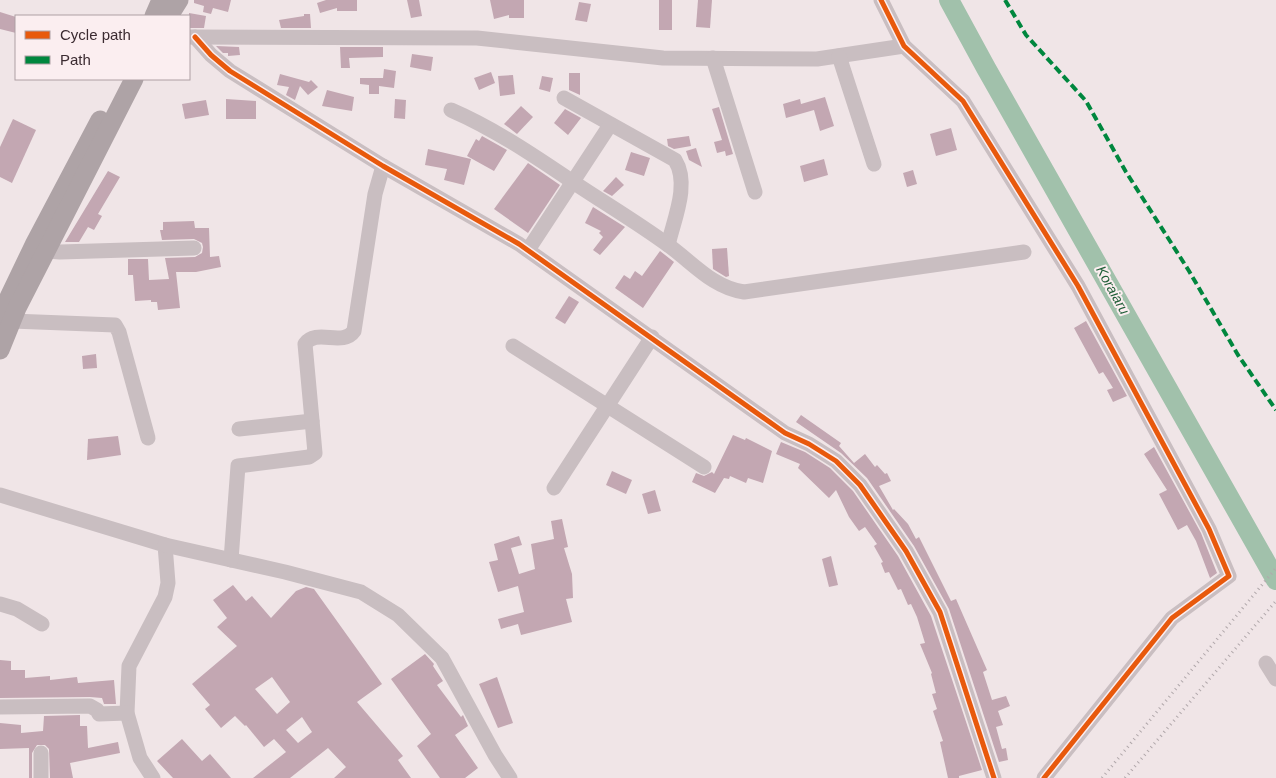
<svg xmlns="http://www.w3.org/2000/svg" width="1276" height="778" viewBox="0 0 1276 778" font-family="Arial,sans-serif">
	<style>
		.lines { fill: none; stroke-linecap: round; stroke-linejoin: round }
		.river { stroke: #a1c1ab; stroke-width: 20 }
		.building { fill: #c3a7b2; fill-rule: evenodd }
		.minor { stroke: #c9bec1; stroke-width: 15 }
		.major { stroke: #aea3a6; stroke-width: 19 }
		.rail { stroke: #b1a8ab; stroke-width: 3; stroke-dasharray: 1 4; stroke-linecap: butt }
		.quiet { stroke: #00873e; stroke-width: 4; stroke-dasharray: 8 4; stroke-linecap: butt }
		.cycleway-casing { stroke: #fbeef0; stroke-width: 8 }
		.cycleway { stroke: #e8590c; stroke-width: 5 }
		.labels { text-anchor: middle; stroke-width: 4; stroke-linejoin: round; paint-order: stroke }
		.water-label { font-size: 14px; font-style: italic; fill: #1f5e37; stroke: #fbeef0 }
	</style>
	<rect width="100%" height="100%" fill="#f0e5e7"/>
	<g class="lines">
		<!-- river -->
		<polyline class="river" points="949,0 986,68 1276,580"/>
	</g>
	<!-- building -->
	<g class="building">
		<polygon points="194,0 231,0 228,12 213,8 211,14 203,12 204,6 194,3"/>
		<polygon points="326,0 357,0 357,11 337,11 337,8 320,13 317,3"/>
		<polygon points="407,0 419,0 422,16 411,18"/>
		<polygon points="490,0 524,0 524,18 509,18 509,15 494,19"/>
		<rect x="659" y="0" width="13" height="30"/>
		<polygon points="698,0 712,0 710,28 696,27"/>
		<polygon points="579,2 591,4 587,22 575,20"/>
		<polygon points="0,12 16,17 16,33 0,29"/>
		<polygon points="189,13 206,16 204,28 189,28"/>
		<polygon points="304,14 310,14 311,28 281,28 279,20 304,16"/>
		<polygon points="216,46 239,47 240,55 228,56 228,53 223,53"/>
		<polygon points="340,47 383,47 383,57 349,58 350,68 341,68"/>
		<polygon points="412,54 433,57 431,71 410,67"/>
		<polygon points="384,69 396,71 394,88 379,86 379,94 369,94 369,85 360,84 360,78 383,78"/>
		<polygon points="491,72 495,83 479,90 474,78"/>
		<polygon points="569,73 580,73 580,95 569,90"/>
		<polygon points="280,74 309,82 311,80 318,87 308,95 300,86 295,100 286,95 289,87 277,85"/>
		<polygon points="513,75 515,94 500,96 498,76"/>
		<polygon points="542,76 553,78 550,92 539,89"/>
		<polygon points="327,90 354,97 352,111 322,106"/>
		<polygon points="825,97 834,126 820,131 814,110 786,118 783,104 800,99 801,104"/>
		<polygon points="226,99 256,101 256,119 226,119"/>
		<polygon points="395,99 406,100 405,119 394,118"/>
		<polygon points="206,100 209,115 185,119 182,104"/>
		<polygon points="521,106 533,117 517,134 504,124"/>
		<polygon points="719,107 733,154 726,156 725,151 717,153 714,142 722,140 712,109"/>
		<polygon points="565,109 581,118 568,135 554,123"/>
		<polygon points="13,119 36,130 12,183 0,177 0,147"/>
		<polygon points="951,128 957,150 936,156 930,134"/>
		<polygon points="482,136 507,150 494,171 467,156 476,139 479,141"/>
		<polygon points="689,136 691,146 674,149 668,146 667,139"/>
		<polygon points="696,148 702,167 689,160 686,151"/>
		<polygon points="428,149 471,159 464,185 444,180 447,169 425,165"/>
		<polygon points="631,152 650,158 644,176 625,170"/>
		<polygon points="824,159 828,175 804,182 800,166"/>
		<polygon points="528,163 560,185 528,233 494,209"/>
		<polygon points="913,170 917,184 907,187 903,173"/>
		<polygon points="108,171 120,177 98,214 102,216 94,230 88,227 79,242 65,242"/>
		<polygon points="616,177 624,185 612,196 603,191"/>
		<polygon points="593,207 625,227 600,255 593,250 603,237 599,233 601,231 585,223"/>
		<polygon points="194,221 195,228 209,228 210,257 219,256 221,267 196,272 176,272 180,308 158,310 157,302 151,302 151,300 135,301 133,275 128,275 128,259 148,259 149,280 169,279 165,258 195,257 202,253 203,247 202,243 194,239 162,240 160,230 163,230 163,222"/>
		<polygon points="727,248 729,276 726,277 713,269 712,249"/>
		<polygon points="660,251 674,262 643,308 615,288 624,275 630,279 635,271 642,276"/>
		<polygon points="569,296 579,302 565,324 555,318"/>
		<polygon points="1086,321 1127,396 1113,402 1107,390 1113,388 1103,372 1099,374 1074,328"/>
		<polygon points="96,354 97,368 83,369 82,356"/>
		<polygon points="801,415 841,443 839,446 854,463 865,454 875,467 877,465 885,474 887,473 891,481 879,486 893,510 894,509 908,524 916,539 919,537 951,601 956,599 987,670 983,672 992,700 1006,696 1010,706 998,711 1003,725 996,727 1002,749 1006,748 1008,760 999,762 949,609 914,546 867,478 841,453 796,422"/>
		<polygon points="733,435 745,440 746,438 772,451 763,483 748,478 746,483 730,476 729,479 724,478 715,493 692,482 696,473 704,476 712,472 714,474"/>
		<polygon points="118,436 121,455 87,460 88,439"/>
		<polygon points="781,442 805,452 830,468 853,491 898,556 931,616 982,770 959,776 959,778 948,778 940,742 943,741 933,711 937,709 932,694 936,693 931,674 932,673 920,644 925,643 917,617 911,604 908,605 901,589 898,590 889,572 885,573 881,563 883,562 874,546 877,544 865,527 859,531 849,517 836,490 829,498 798,468 800,464 776,454"/>
		<polygon points="1154,447 1201,533 1217,573 1210,578 1196,541 1187,525 1178,530 1159,494 1167,490 1144,454"/>
		<polygon points="612,471 632,480 626,494 606,485"/>
		<polygon points="655,490 661,511 648,514 642,494"/>
		<polygon points="562,519 568,547 564,548 572,574 573,598 566,599 572,622 521,635 518,624 501,629 498,619 524,612 518,586 498,592 489,562 498,560 494,544 519,536 522,545 511,548 519,574 535,569 531,544 554,539 551,521"/>
		<polygon points="831,556 838,585 829,587 822,559"/>
		<path d="M233,585L246,601L252,596L271,618L296,591L306,587L314,589L382,684L357,702L403,756L398,760L411,778H334L346,767L328,748L290,778H253L286,752L274,739L264,747L246,725L245,726L235,716L221,728L205,709L210,705L192,684L237,646L217,627L227,618L213,600ZM272,677L290,702L277,714L255,689ZM302,717L312,732L298,743L286,730Z"/>
		<polygon points="425,654 434,664 433,666 443,681 437,685 461,717 463,715 468,726 455,735 478,768 465,778 440,778 417,746 431,734 391,679"/>
		<polygon points="0,660 11,661 11,670 25,670 25,678 50,676 50,680 77,677 78,683 114,680 116,704 104,704 102,698 90,697 0,698"/>
		<polygon points="497,677 513,723 498,728 479,684"/>
		<polygon points="80,715 80,726 87,726 88,748 118,742 120,753 70,763 73,778 50,778 49,749 45,745 37,745 32,753 32,778 29,778 29,748 0,749 0,723 21,725 21,733 43,731 44,716"/>
		<polygon points="182,739 202,761 210,754 231,778 173,778 157,761"/>
	</g>
	<g class="lines">
		<!-- minor -->
		<g class="minor">
			<polyline points="881,0 904,46 963,101 1078,286 1209,529 1229,576 1172,618 1044,778"/>
			<polyline points="190,37 477,38 663,58 817,59 904,46"/>
			<polyline points="195,37 211,55 230,71 383,166 519,244 785,433 809,444 836,461 860,485 906,551 940,612 994,778"/>
			<polyline points="839,56 874,164"/>
			<polyline points="713,58 755,192"/>
			<path d="M564,98L675,160C690,184 674,219 668,245"/>
			<path d="M451,110C495,129 536,157 576,184C606,204 638,223 668,245C692,262 713,288 744,292L1024,252"/>
			<polyline points="38,246 47,251 60,252 194,248"/>
			<polyline points="528,250 610,125"/>
			<polyline points="12,321 115,325 119,332 148,438"/>
			<polyline points="513,346 704,467"/>
			<polyline points="239,429 312,421"/>
			<polyline points="554,488 652,337"/>
			<polyline points="0,495 165,545 168,583 165,597 129,666 127,713 140,758 153,778"/>
			<polyline points="165,545 285,572 361,592 398,615 442,658 495,755 510,778"/>
			<path d="M231,560L238,466L309,457L315,453L305,344C316,328 343,347 354,331L375,194L383,166"/>
			<polyline points="0,604 17,609 42,624"/>
			<polyline points="1266,663 1276,679"/>
			<polyline points="0,707 90,706 97,710 99,714 127,713"/>
			<polyline points="41,778 41,753"/>
		</g>
		<!-- major -->
		<g class="major">
			<polyline points="154,16 161,0"/>
			<polyline points="169,16 179,0"/>
			<polyline points="0,316 34,245 100,120"/>
			<polyline points="0,350 17,308 134,79"/>
		</g>
		<!-- rail -->
		<g class="rail">
			<polyline points="1102,778 1276,568"/>
			<polyline points="1125,778 1276,601"/>
		</g>
		<!-- quiet -->
		<polyline class="quiet" points="1005,0 1026,35 1086,101 1126,172 1189,271 1238,355 1276,410"/>
		<defs>
			<g id="cycleway">
				<polyline points="881,0 904,46 963,101 1078,286 1209,529 1229,576 1172,618 1044,778"/>
				<polyline points="195,37 211,55 230,71 383,166 519,244 785,433 809,444 836,461 860,485 906,551 940,612 994,778"/>
			</g>
		</defs>
		<!-- cycleway casing -->
		<use href="#cycleway" class="cycleway-casing"/>
		<!-- cycleway -->
		<use href="#cycleway" class="cycleway"/>
	</g>
	<g class="labels">
		<!-- water labels -->
		<g class="water-label">
			<text transform="translate(1113 290) rotate(61)" y="5">Koraiaru</text>
		</g>
	</g>
	<!-- legend -->
	<rect x="15" y="15" width="175" height="65" fill="#fbeef0" stroke="#aea0a4"/>
	<rect x="25" y="31" width="25" height="8" fill="#e8590c" stroke="#aea0a4"/>
	<text x="60" y="40" font-size="15" fill="#3b2b31">Cycle path</text>
	<rect x="25" y="56" width="25" height="8" fill="#00873e" stroke="#aea0a4"/>
	<text x="60" y="65" font-size="15" fill="#3b2b31">Path</text>
</svg>
